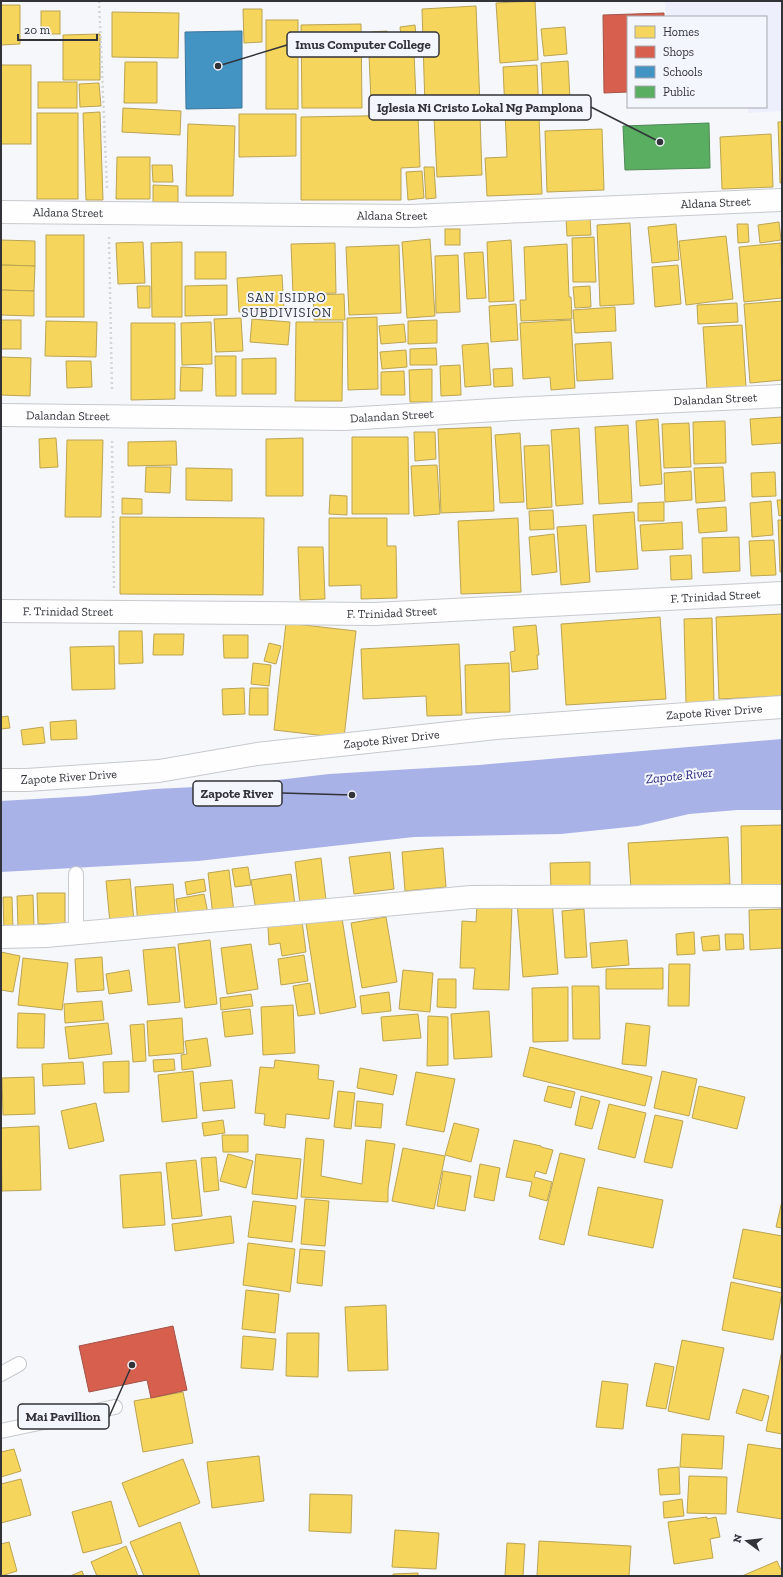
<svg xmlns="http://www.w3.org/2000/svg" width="783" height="1577" viewBox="0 0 783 1577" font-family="'Zilla Slab',serif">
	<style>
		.built { fill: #edeffc }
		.water { fill: #a9b2e7 }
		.homes { fill: #f6d55c; stroke: #bba452 }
		.shops { fill: #d6604d; stroke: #a45247 }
		.schools { fill: #4393c3; stroke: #3e769a }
		.public { fill: #5aae61; stroke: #4e8955 }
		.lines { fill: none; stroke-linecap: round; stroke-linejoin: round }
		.service-casing { stroke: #c7c9cd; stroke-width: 16 }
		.minor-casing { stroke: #c7c9cd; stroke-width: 24 }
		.secondary-casing { stroke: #c7c9cd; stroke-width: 24 }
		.path { stroke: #d4d5d6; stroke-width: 2.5; stroke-dasharray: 2 3; stroke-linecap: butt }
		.service { stroke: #fefefe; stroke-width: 14 }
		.minor { stroke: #fefefe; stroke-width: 22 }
		.secondary { stroke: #fefefe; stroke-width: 22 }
		.labels { text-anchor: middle; stroke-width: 4; stroke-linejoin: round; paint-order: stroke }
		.street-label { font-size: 12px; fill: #313339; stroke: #f4f6fd }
		.neighbourhood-label { font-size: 13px; letter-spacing: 1px; fill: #2d303c; stroke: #f4f6fd }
		.water-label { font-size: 13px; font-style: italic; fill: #28277e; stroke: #f4f6fd }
		.leader { fill: none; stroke: #313339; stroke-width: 1.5 }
		.callout-dot { fill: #313339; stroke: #f4f6fd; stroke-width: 1.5 }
		.callout { fill: #f4f6fd; stroke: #313339; stroke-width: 1.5 }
		.callout-label { font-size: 13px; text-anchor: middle; font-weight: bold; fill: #313339 }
	</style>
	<rect width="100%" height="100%" fill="#f6f7fb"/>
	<!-- built -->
	<polygon class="built" points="665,1 782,1 782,111 748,113 748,107 766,107 766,17 666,17"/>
	<!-- water -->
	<polygon class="water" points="782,739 782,810 737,810 689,814 638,826 561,834 414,837 198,861 1,872 1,801 86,796 155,789 235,785 329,774 479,765"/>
	<!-- homes -->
	<g class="homes">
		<polygon points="535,1 538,60 500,63 496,3"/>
		<polygon points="1,5 20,5 20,44 1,45"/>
		<polygon points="476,6 480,105 425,107 422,9"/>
		<polygon points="243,9 262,9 262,42 244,43"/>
		<rect x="41" y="11" width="19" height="23"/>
		<polygon points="112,12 179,13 178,58 112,57"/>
		<rect x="266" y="20" width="32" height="89"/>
		<polygon points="361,24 362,108 302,108 301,25"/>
		<polygon points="415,25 417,45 402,46 400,27"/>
		<polygon points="565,27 567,54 544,56 541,29"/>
		<polygon points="387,31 388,50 372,51 371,32"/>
		<polygon points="100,34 100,80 63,80 63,35"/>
		<polygon points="414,52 416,100 371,102 369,54"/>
		<polygon points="568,61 570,99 543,100 541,63"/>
		<polygon points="125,62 157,62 157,103 124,103"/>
		<rect x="1" y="65" width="30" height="79"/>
		<polygon points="537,65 542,194 487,196 485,158 507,157 503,67"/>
		<rect x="38" y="82" width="39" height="26"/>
		<polygon points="99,83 101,106 80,107 79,84"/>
		<polygon points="123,108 181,111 180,135 122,132"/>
		<polygon points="100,112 103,200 86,200 83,113"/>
		<rect x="37" y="113" width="41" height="86"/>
		<polygon points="239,114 296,114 296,156 239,157"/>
		<polygon points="418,115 420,167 401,168 401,200 301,200 301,117"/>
		<polygon points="480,116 482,175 437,177 434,118"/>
		<polygon points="778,122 782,122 782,183 780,183"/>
		<polygon points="188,124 235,126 233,196 186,196"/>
		<polygon points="602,129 604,190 547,192 545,131"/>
		<polygon points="771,134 773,187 722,189 720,137"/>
		<polygon points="117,157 150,157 150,199 116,199"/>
		<polygon points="152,165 172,165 173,182 153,182"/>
		<polygon points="424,167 434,167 436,198 426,199"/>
		<polygon points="422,171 424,198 408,200 406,172"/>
		<polygon points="153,185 178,186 178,202 153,202"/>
		<polygon points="590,217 591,235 567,236 566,218"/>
		<polygon points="779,222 781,240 760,243 758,225"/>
		<polygon points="630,223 634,304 600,306 597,225"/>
		<polygon points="676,224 679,260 652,263 648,227"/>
		<polygon points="737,224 748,224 749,242 738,243"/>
		<rect x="445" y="229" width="15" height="16"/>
		<rect x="46" y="235" width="38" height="82"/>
		<polygon points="726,236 733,299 686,305 679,241"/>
		<polygon points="594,237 596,282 573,282 572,238"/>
		<polygon points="430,239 435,316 407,318 402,242"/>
		<polygon points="1,240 35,241 35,266 1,265"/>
		<polygon points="511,240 514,301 489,302 487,242"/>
		<polygon points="143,242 145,283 118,284 116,243"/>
		<polygon points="182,242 182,317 152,317 151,243"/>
		<polygon points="335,243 336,293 293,294 291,244"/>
		<polygon points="781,243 782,298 744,302 739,247"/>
		<polygon points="567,244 569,297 571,297 572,319 521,321 520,300 526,300 524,247"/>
		<polygon points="399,245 401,313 349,315 346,247"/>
		<rect x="195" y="252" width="31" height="27"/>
		<polygon points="483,252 486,298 467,299 464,253"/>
		<polygon points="458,255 460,312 436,313 435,256"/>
		<polygon points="1,265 35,266 34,291 1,290"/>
		<polygon points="678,265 681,304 655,307 652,267"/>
		<polygon points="282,275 284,310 239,312 237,278"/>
		<polygon points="227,285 227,315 185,316 185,286"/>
		<polygon points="137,286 150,286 150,308 138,308"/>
		<polygon points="590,286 591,307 575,308 573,287"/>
		<polygon points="1,290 34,291 34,316 1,315"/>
		<polygon points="344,294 345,320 314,320 313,295"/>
		<polygon points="782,301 782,380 750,383 744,304"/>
		<polygon points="737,303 738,322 698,324 697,305"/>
		<polygon points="516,304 518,340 491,342 489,306"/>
		<polygon points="615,307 616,331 575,333 573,310"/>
		<polygon points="377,317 378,389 348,390 347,318"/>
		<polygon points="241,318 243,351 216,352 214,319"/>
		<polygon points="252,319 290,322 288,345 250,342"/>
		<rect x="1" y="320" width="20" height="29"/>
		<polygon points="437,320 437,343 408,344 408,321"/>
		<polygon points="571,320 575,388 551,390 550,377 523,379 520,323"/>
		<polygon points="46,321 97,322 96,357 45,356"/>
		<polygon points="211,322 212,364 182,365 181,323"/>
		<polygon points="296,322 343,322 342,401 295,401"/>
		<polygon points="131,323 175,323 175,399 131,400"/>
		<polygon points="404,324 406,342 381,344 379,326"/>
		<polygon points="742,325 746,387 707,389 703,327"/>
		<polygon points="611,342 613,379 577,381 575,344"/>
		<polygon points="488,343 491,385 465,387 462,345"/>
		<polygon points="436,348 437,365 410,365 410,349"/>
		<polygon points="406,350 407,367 382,369 380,352"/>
		<polygon points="215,356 236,356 236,396 216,396"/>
		<polygon points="1,357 31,358 30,396 1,395"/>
		<polygon points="276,358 276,394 242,394 242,359"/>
		<polygon points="66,361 91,361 92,387 67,388"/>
		<polygon points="460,365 461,395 441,396 440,366"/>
		<polygon points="181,367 203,368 202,391 180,391"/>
		<polygon points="512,368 513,386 494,387 493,369"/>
		<polygon points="432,369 432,402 410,402 409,370"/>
		<polygon points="404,371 405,395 381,395 381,372"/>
		<polygon points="782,417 782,443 752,445 750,419"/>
		<polygon points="658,419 662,484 640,486 636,421"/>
		<polygon points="725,421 726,463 694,464 693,422"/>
		<polygon points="689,423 691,467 664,468 662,424"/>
		<polygon points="628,425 632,502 599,504 595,427"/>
		<polygon points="491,427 494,511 441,513 438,429"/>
		<polygon points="579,428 583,504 556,506 551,430"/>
		<polygon points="414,432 435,432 436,459 415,461"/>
		<polygon points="520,433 524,502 500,503 495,435"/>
		<polygon points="352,437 408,437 409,514 352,514"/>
		<polygon points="56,438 58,467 40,468 39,439"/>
		<polygon points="303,438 303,496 266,496 266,439"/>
		<polygon points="67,440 103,440 101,517 65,517"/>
		<polygon points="176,441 177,465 128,466 128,442"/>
		<polygon points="549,445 552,507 527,509 524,446"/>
		<polygon points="437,465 440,514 414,516 411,466"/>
		<polygon points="146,467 171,467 170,493 145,492"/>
		<polygon points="723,467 725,501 696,503 694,468"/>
		<polygon points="186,468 232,469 232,501 186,500"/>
		<polygon points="691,471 692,500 665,502 664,473"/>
		<polygon points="775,472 776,496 752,497 751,473"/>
		<polygon points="330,495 347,496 347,515 329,514"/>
		<polygon points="122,498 142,499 142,514 122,514"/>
		<polygon points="777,500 782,500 782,515 779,516"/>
		<polygon points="771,501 773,535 752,537 750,503"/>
		<polygon points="664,502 664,521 638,521 638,503"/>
		<polygon points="726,507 727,531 699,533 697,509"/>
		<polygon points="553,510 554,529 530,530 529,511"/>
		<polygon points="634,512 638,569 596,572 593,515"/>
		<polygon points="120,517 264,518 263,595 120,594"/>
		<polygon points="329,518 387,518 387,546 396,546 397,598 361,599 361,585 329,586"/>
		<polygon points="518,518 521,592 461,594 458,521"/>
		<polygon points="778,520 782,520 782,572 780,572"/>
		<polygon points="682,522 683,549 642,551 640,525"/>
		<polygon points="586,525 590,582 561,585 557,527"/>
		<polygon points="554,534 557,572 532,575 529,537"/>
		<polygon points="739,537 740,571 703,573 702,538"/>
		<polygon points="774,540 776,575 751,576 749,541"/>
		<polygon points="298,547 323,547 325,599 300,600"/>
		<polygon points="691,555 692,579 671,580 670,556"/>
		<polygon points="782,614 782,696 719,699 716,617"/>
		<polygon points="660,617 666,699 566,705 561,624"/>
		<polygon points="712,618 714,703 686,703 684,619"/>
		<polygon points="286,623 356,631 344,738 274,730"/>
		<polygon points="536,625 539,655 537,655 538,669 512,672 510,652 515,651 513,627"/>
		<polygon points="119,631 142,631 143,663 119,664"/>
		<polygon points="154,634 184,634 183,655 153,655"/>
		<polygon points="223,635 248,635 248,658 224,658"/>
		<polygon points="269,643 281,646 276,664 264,661"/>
		<polygon points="459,644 462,715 427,716 426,696 363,699 361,649"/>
		<polygon points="114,646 115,689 72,690 70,647"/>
		<polygon points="253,663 271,665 269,686 251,684"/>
		<polygon points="509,663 510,712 466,713 465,665"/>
		<polygon points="244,688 245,714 223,715 222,689"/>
		<polygon points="250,688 268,688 268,715 249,715"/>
		<polygon points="8,716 10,728 1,729 1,717"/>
		<polygon points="76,720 77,739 51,740 50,722"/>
		<polygon points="43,727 45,743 23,745 21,730"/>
		<polygon points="782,825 782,889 742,891 741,826"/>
		<polygon points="728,837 730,884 631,889 628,843"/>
		<polygon points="443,848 446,887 405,891 402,852"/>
		<polygon points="390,852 394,889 354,894 349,857"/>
		<polygon points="321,858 326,900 300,904 295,862"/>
		<polygon points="590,862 590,888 551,889 550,863"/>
		<polygon points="248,867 251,885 235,887 232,869"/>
		<polygon points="229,870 234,913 213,916 208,873"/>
		<polygon points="291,874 295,905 256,911 251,880"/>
		<polygon points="130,879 134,921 110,923 106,881"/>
		<polygon points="204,879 206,891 187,895 185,882"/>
		<polygon points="173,884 176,922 138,926 135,887"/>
		<polygon points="37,893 65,893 65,924 38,924"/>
		<polygon points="204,894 209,918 180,924 176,899"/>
		<polygon points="33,895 34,927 18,928 17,896"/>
		<polygon points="3,897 12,897 13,930 4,930"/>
		<polygon points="552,900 558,974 523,977 517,903"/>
		<polygon points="477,904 512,905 509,990 473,989 475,968 460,968 462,921 476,922"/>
		<polygon points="584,909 587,957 565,958 562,911"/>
		<polygon points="782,909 782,948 750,950 749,910"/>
		<polygon points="386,917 397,982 362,988 351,923"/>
		<polygon points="342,918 356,1007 320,1014 306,923"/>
		<polygon points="302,921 306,952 282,956 280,943 269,945 268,927"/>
		<polygon points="694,932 695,954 677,955 676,934"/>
		<polygon points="725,934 743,934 744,949 726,950"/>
		<polygon points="719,935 720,950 703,951 701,937"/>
		<polygon points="210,940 217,1004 185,1008 178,944"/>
		<polygon points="627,940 629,965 592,968 590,943"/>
		<polygon points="251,944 258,989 227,994 221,948"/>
		<polygon points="175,947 180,1002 148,1005 143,950"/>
		<polygon points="1,952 20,956 13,992 1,990"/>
		<polygon points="304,955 308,981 281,985 278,959"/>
		<polygon points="102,957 104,990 77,992 75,959"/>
		<polygon points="23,958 68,963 62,1010 18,1005"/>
		<polygon points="669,964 690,964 689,1006 668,1006"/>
		<polygon points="663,968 663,989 606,989 606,969"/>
		<polygon points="129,970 132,991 109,994 106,974"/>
		<polygon points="403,970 433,973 430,1012 399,1009"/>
		<polygon points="438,979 456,979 456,1008 437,1007"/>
		<polygon points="310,983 315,1014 298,1016 293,986"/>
		<polygon points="572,986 599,986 600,1039 573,1039"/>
		<polygon points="568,987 568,1041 533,1042 532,988"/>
		<polygon points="389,992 391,1011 362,1014 360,996"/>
		<polygon points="251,994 253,1006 221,1010 220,998"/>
		<polygon points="102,1001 104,1020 65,1023 64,1004"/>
		<polygon points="293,1005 295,1053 263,1055 261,1007"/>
		<polygon points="250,1009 253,1034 225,1037 222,1012"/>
		<polygon points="489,1011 492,1057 454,1059 451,1014"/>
		<polygon points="18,1013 45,1014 44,1048 17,1048"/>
		<polygon points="418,1014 421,1038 383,1041 381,1017"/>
		<polygon points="428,1016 448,1017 448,1065 427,1066"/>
		<polygon points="182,1018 184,1053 149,1056 147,1021"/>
		<polygon points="108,1023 112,1054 69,1059 65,1027"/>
		<polygon points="626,1023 650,1026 646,1066 622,1064"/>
		<polygon points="144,1024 146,1061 133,1062 130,1025"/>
		<polygon points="207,1038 211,1066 182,1070 181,1055 187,1054 185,1041"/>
		<polygon points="530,1047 652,1077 645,1106 523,1076"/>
		<polygon points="174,1059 175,1070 154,1072 153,1060"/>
		<polygon points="275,1060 319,1065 318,1079 334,1081 329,1119 286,1114 285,1128 264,1125 265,1114 255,1113 260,1067 274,1068"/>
		<polygon points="129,1061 129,1092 104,1093 103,1062"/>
		<polygon points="83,1062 85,1084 43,1086 42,1064"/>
		<polygon points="360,1068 397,1075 393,1095 357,1088"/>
		<polygon points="193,1071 197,1118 162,1122 158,1075"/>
		<polygon points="662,1071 697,1079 689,1116 654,1108"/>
		<polygon points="416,1072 455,1079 444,1132 406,1125"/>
		<polygon points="34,1077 35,1114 3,1115 2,1078"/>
		<polygon points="232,1080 235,1108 203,1111 200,1083"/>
		<polygon points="548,1086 575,1092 571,1108 544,1101"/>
		<polygon points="699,1086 745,1097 737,1129 692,1118"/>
		<polygon points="338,1091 355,1093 351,1129 334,1127"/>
		<polygon points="581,1096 600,1101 592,1129 575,1125"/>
		<polygon points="357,1101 383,1104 381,1128 355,1126"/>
		<polygon points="96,1103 104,1141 69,1149 61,1111"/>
		<polygon points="609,1104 646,1113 635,1158 598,1149"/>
		<polygon points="655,1115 683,1121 672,1168 644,1162"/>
		<polygon points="223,1120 225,1133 204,1136 202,1123"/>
		<polygon points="454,1123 479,1129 471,1162 445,1155"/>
		<polygon points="39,1126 41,1190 2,1191 1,1128"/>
		<polygon points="222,1135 248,1135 248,1152 223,1152"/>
		<polygon points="306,1138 324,1140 321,1176 362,1184 366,1140 395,1144 388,1189 388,1202 301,1197"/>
		<polygon points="514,1140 541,1146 541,1147 553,1150 546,1174 536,1171 534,1177 552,1182 547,1201 529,1196 532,1182 506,1177"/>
		<polygon points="403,1148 445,1156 434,1209 392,1201"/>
		<polygon points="560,1153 585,1159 564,1245 539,1239"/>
		<polygon points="228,1154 253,1161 246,1188 220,1181"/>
		<polygon points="256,1154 301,1159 297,1199 252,1194"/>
		<polygon points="216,1157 219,1190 204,1192 201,1158"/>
		<polygon points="196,1160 202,1216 172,1219 166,1163"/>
		<polygon points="480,1164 500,1168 494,1201 474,1197"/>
		<polygon points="443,1171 471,1176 465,1211 437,1206"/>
		<polygon points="161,1172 165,1225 123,1228 120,1175"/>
		<polygon points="598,1187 663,1200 653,1248 588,1235"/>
		<polygon points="305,1199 329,1201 325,1246 301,1244"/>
		<polygon points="253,1201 296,1206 292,1242 248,1237"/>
		<polygon points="782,1201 782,1228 776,1227"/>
		<polygon points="231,1216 234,1243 175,1251 172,1224"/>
		<polygon points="743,1229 782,1236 782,1288 733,1278"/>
		<polygon points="248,1243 295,1249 290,1292 243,1285"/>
		<polygon points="300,1249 325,1251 322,1286 297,1283"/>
		<polygon points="731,1282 782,1293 773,1340 722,1330"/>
		<polygon points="246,1290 279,1294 275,1333 242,1329"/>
		<polygon points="386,1305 388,1370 348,1371 345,1307"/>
		<polygon points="287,1333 319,1333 318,1377 286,1376"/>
		<polygon points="243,1336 276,1339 273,1370 241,1368"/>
		<polygon points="682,1340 724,1348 709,1420 668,1411"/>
		<polygon points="782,1350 782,1434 766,1431"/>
		<polygon points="655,1363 674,1367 666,1409 646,1406"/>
		<polygon points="602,1381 628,1384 623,1429 596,1427"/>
		<polygon points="743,1389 769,1396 762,1421 736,1413"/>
		<polygon points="183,1392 193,1443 143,1452 134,1401"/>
		<polygon points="682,1434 724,1436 722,1469 680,1467"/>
		<polygon points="748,1444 782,1449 782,1519 737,1512"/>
		<polygon points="14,1449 21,1471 1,1477 1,1452"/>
		<polygon points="259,1456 264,1501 212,1508 207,1462"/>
		<polygon points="183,1459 200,1503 139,1527 122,1483"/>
		<polygon points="679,1467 680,1494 660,1495 658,1469"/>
		<polygon points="689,1476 727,1477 726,1514 687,1513"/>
		<polygon points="21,1479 31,1515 1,1523 1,1484"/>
		<polygon points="310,1494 352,1495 351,1533 309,1531"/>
		<polygon points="682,1499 684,1516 664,1518 663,1502"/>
		<polygon points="111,1501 122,1543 83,1553 72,1512"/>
		<polygon points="707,1517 707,1519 716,1517 720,1537 710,1539 713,1558 674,1564 668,1522"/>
		<polygon points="180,1522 200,1576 144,1576 130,1542"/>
		<polygon points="395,1530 439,1533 436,1569 392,1567"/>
		<polygon points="539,1541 631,1546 629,1576 537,1576"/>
		<polygon points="9,1542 17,1571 1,1576 1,1544"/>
		<polygon points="507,1543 525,1544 523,1576 505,1576"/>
		<polygon points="126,1546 138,1576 97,1576 91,1562"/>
		<polygon points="777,1561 782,1572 782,1576 742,1576"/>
		<polygon points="82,1571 84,1576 70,1576"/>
		<polygon points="418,1573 418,1576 393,1576 393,1574"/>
	</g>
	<!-- shops -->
	<g class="shops">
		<polygon points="664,13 664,17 628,17 628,92 604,93 603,15"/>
		<polygon points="173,1326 187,1390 151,1398 147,1380 89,1392 79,1346"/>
	</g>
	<!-- schools -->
	<polygon class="schools" points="242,31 242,108 186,109 185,32"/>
	<!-- public -->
	<polygon class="public" points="709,123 710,168 625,170 623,126"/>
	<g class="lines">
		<defs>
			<g id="service">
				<polyline points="76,874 76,933"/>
				<polyline points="1,1374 19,1364"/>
				<polyline points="1,1431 115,1407"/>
			</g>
			<g id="minor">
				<path id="s1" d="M1,212L411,216L782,200"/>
				<path id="s2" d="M1,415L344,419L512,409L782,396"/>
				<path id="s3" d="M1,611L375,614L782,593"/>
				<polyline points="1,937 46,936 471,897 782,896"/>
			</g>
			<g id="secondary">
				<path id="s4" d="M1,780H27L159,771L257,754L496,728L782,707"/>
			</g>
		</defs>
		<!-- service casing -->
		<use href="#service" class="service-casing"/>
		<!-- minor casing -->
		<use href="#minor" class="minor-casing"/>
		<!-- secondary casing -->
		<use href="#secondary" class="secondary-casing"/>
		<!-- path -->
		<g class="path">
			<polyline points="99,1 107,188"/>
			<polyline points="109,237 112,392"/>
			<polyline points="112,441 114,588"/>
		</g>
		<!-- service -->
		<use href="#service" class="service"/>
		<!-- minor -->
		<use href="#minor" class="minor"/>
		<!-- secondary -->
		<use href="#secondary" class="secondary"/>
	</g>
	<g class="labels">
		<!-- street labels -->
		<g class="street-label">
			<text dy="4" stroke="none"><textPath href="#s1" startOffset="715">Aldana Street</textPath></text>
			<text dy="4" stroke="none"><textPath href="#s1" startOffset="67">Aldana Street</textPath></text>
			<text dy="4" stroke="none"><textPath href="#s1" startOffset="391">Aldana Street</textPath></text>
			<text dy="4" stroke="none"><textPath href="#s2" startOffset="715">Dalandan Street</textPath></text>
			<text dy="4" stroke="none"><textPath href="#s2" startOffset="67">Dalandan Street</textPath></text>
			<text dy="4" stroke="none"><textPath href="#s2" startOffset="391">Dalandan Street</textPath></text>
			<text dy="4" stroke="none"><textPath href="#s3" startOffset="715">F. Trinidad Street</textPath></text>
			<text dy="4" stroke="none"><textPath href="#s3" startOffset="67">F. Trinidad Street</textPath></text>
			<text dy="4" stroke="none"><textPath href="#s3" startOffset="391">F. Trinidad Street</textPath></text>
			<text dy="4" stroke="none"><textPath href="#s4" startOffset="717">Zapote River Drive</textPath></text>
			<text dy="4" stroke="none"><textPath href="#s4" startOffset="393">Zapote River Drive</textPath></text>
			<text dy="4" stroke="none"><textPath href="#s4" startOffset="68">Zapote River Drive</textPath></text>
		</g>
		<!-- neighbourhood labels -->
		<g class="neighbourhood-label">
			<text x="287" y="302">SAN ISIDRO<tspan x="287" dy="15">SUBDIVISION</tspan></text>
		</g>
		<!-- water labels -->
		<g class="water-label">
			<text transform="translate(679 775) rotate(-6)" y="5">Zapote River</text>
		</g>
	</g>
	<!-- callouts -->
	<path class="leader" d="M218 66L287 45M660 142L591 107M352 795L282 793M132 1365L109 1417"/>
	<g class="callout-dot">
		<circle cx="218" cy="66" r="4"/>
		<circle cx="660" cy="142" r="4"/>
		<circle cx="352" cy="795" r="4"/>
		<circle cx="132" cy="1365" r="4"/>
	</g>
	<g class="callout">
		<rect x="287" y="32" width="152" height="25" rx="4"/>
		<rect x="369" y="95" width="222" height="25" rx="4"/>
		<rect x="193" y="781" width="89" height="25" rx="4"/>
		<rect x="18" y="1404" width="91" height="25" rx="4"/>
	</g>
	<g class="callout-label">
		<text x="363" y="49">Imus Computer College</text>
		<text x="480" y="112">Iglesia Ni Cristo Lokal Ng Pamplona</text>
		<text x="237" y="798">Zapote River</text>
		<text x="63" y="1421">Mai Pavillion</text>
	</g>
	<!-- border -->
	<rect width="783" height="1577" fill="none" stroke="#313339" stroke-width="4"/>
	<!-- legend -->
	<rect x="627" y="16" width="140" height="92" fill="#f4f6fd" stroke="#a6a8af"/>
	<rect x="635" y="26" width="20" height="12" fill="#f6d55c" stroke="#a6a8af"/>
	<text x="663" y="36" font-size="12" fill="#313339">Homes</text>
	<rect x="635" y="46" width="20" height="12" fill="#d6604d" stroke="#a6a8af"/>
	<text x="663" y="56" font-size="12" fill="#313339">Shops</text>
	<rect x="635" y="66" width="20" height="12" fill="#4393c3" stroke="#a6a8af"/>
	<text x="663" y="76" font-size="12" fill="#313339">Schools</text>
	<rect x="635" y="86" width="20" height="12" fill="#5aae61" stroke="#a6a8af"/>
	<text x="663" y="96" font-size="12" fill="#313339">Public</text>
	<!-- north arrow -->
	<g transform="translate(747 1541) rotate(285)" stroke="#f4f6fd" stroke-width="3" paint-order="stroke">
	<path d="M0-3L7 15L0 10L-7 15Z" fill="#313339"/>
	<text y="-6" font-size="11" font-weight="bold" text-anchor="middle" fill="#313339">N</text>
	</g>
	<!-- scale -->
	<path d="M18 34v6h79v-6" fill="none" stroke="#313339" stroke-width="2"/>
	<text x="24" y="34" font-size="12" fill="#313339" stroke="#f4f6fd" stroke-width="3" paint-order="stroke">20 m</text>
</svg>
